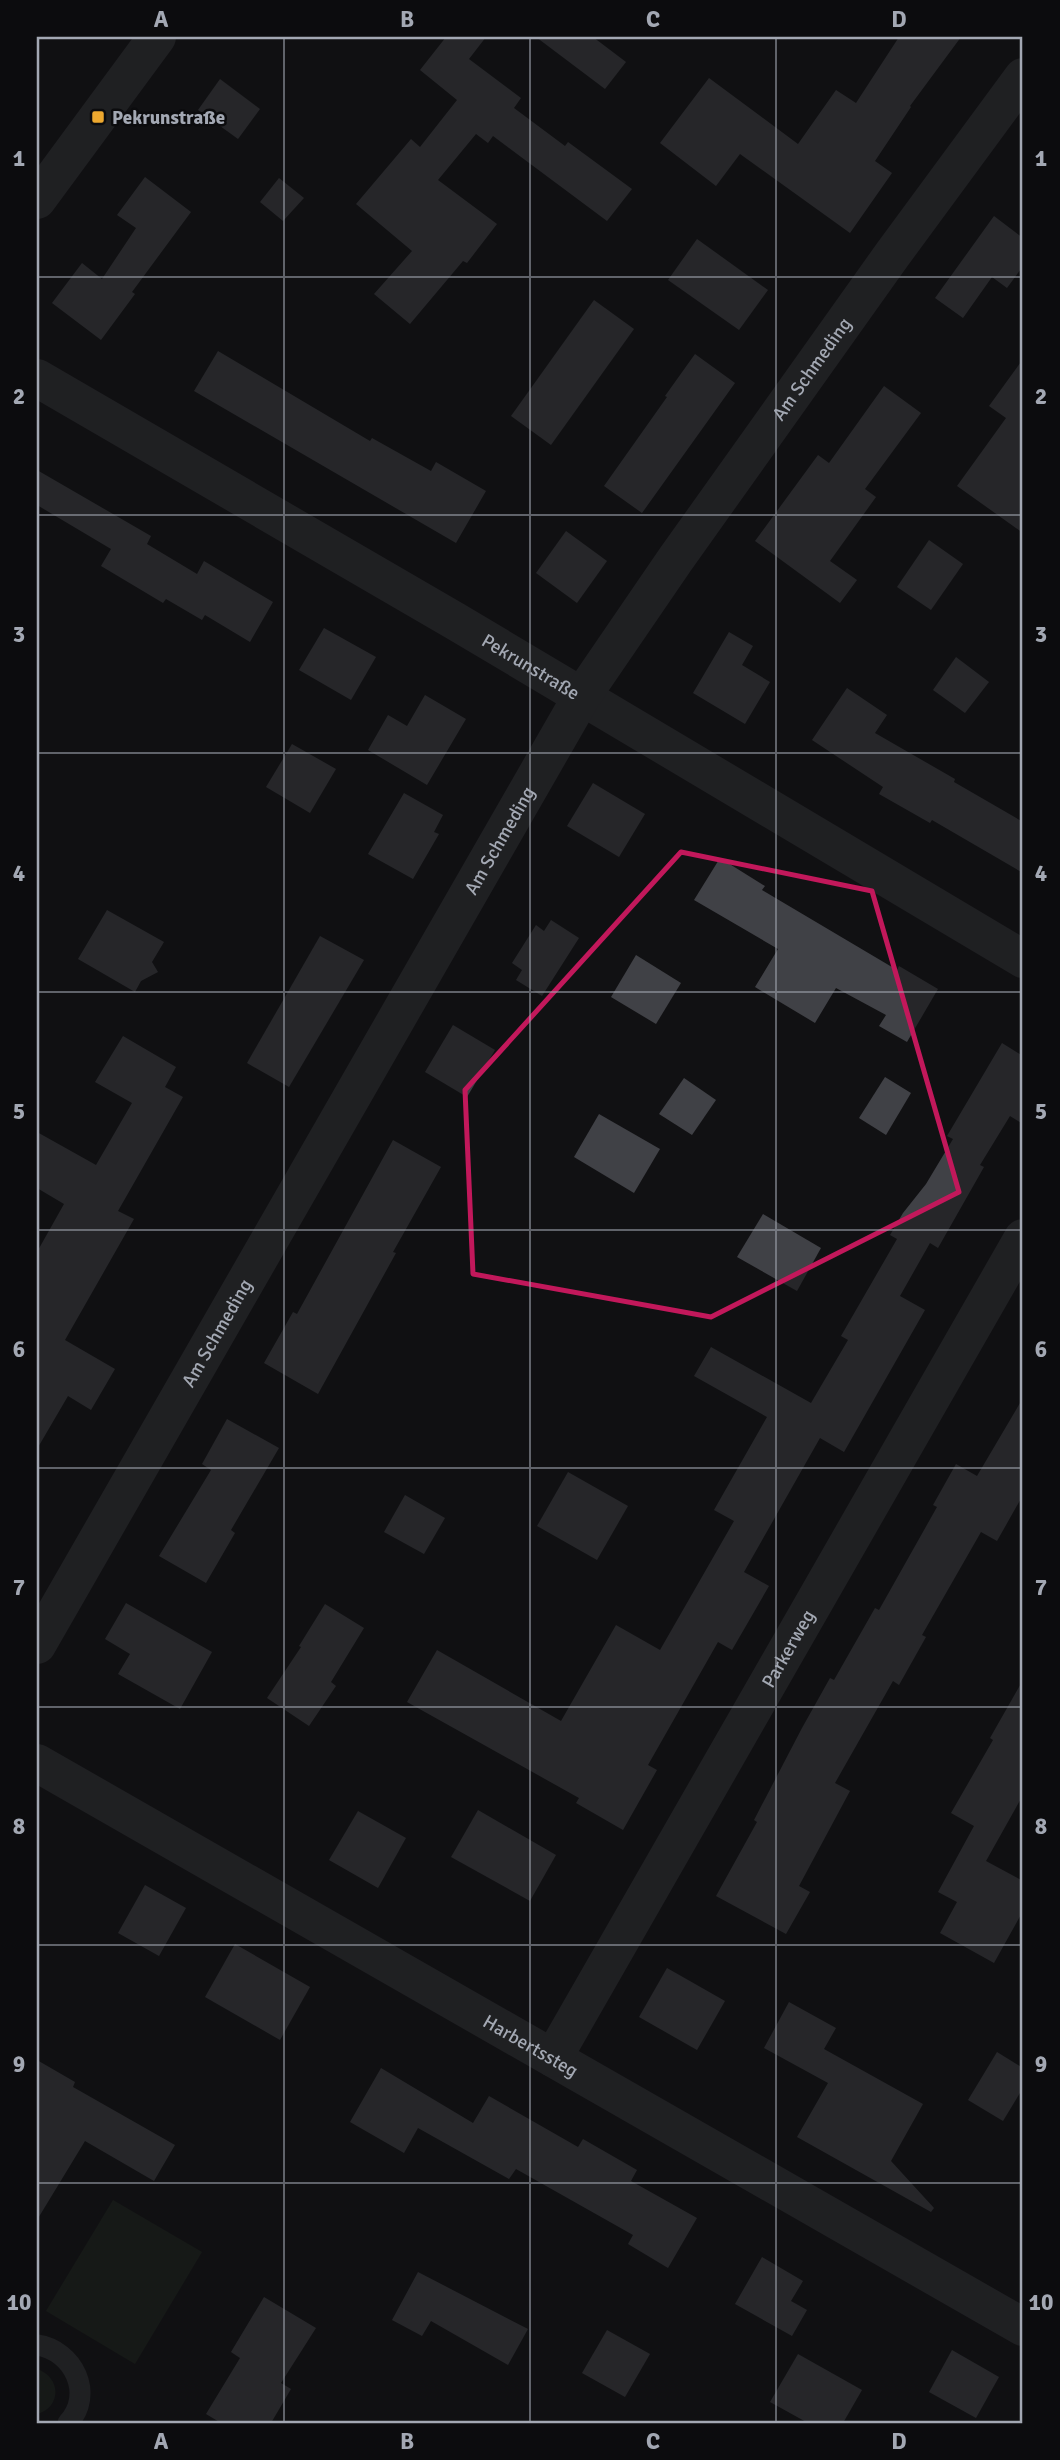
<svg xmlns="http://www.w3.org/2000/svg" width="1060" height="2460" viewBox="0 0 1060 2460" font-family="Signika,sans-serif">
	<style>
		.green { fill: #1e251e }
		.building { fill: #404146 }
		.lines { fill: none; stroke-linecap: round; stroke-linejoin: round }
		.service { stroke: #323337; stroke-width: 21 }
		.minor { stroke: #323337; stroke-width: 38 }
		.tertiary { stroke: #323337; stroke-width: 38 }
		.marked { fill: none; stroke: #c2185b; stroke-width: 5; stroke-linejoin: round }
		.grid { fill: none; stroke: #a3a8b3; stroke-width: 2; stroke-opacity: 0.55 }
		.poi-dot { fill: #eda82f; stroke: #0c0c0e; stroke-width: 2.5 }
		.labels { text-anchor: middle; stroke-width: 5; stroke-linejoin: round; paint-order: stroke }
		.poi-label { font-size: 19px; font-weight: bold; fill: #a3a8b3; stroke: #0c0c0e; text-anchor: start }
		.street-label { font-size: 19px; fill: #a3a8b3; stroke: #0c0c0e }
		.neatline { fill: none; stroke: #a3a8b3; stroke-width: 2.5 }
		.grid-label { font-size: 23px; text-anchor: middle; font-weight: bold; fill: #a3a8b3 }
	</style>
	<rect width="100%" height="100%" fill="#111113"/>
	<!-- green -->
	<g class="green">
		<polygon points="113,2200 202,2252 135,2364 46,2311"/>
		<path d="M37,2369C61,2377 62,2407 37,2414Z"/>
	</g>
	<!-- building -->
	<g class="building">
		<polygon points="446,37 486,37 469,59 521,98 514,108 565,146 568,142 632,189 607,221 493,136 488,143 476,134 438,180 497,224 467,263 463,261 410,324 374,294 412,251 356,204 411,139 420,147 457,100 420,70"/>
		<polygon points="536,37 593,37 626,62 605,89"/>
		<polygon points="899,37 961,37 910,106 911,107 875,161 892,173 850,233 740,154 716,186 660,143 709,78 798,144 836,90 856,103"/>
		<polygon points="220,79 260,109 238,139 198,110"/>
		<polygon points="145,177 191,212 132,292 135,294 101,340 52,303 82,263 102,279 136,228 117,215"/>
		<polygon points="279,178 304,198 283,221 260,202"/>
		<polygon points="994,216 1023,238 1023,266 1007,288 992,277 963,318 935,298"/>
		<polygon points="697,239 768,290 739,330 668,280"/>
		<polygon points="594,300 634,329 551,445 511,416"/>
		<polygon points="218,351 370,441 372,438 431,471 436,462 486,491 456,543 194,391"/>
		<polygon points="695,354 735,383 642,513 604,486 667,397 665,396"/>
		<polygon points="1023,359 1023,533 957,486 1006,418 989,406"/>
		<polygon points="884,386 921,413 865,489 876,497 830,561 857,580 840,603 755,541 818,455 829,463"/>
		<polygon points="37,470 151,536 147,544 197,574 204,561 273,602 250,642 205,615 202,620 166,599 163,603 101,566 111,549 37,505"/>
		<polygon points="566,531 607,561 577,603 536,573"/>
		<polygon points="929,540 963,564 931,610 897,587"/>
		<polygon points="324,628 376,657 351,700 299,670"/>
		<polygon points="729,632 753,646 742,665 770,682 745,724 693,693"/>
		<polygon points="956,657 989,682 965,713 933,690"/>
		<polygon points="847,688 887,715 875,733 955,779 954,782 1023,822 1023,873 932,820 930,823 879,794 883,787 812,740"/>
		<polygon points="425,695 466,719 427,785 368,750 388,715 407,726"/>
		<polygon points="292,744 336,769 310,813 266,787"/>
		<polygon points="593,783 645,814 619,857 567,826"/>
		<polygon points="404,793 443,815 434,832 439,834 413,879 368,854"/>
		<polygon points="720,858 765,886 762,890 897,970 899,966 938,989 907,1042 879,1026 886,1015 836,988 815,1023 755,987 778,949 694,900"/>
		<polygon points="107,910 164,942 152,962 158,972 141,981 135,992 78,959"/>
		<polygon points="551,920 579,938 542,996 516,980 522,970 512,963 536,925 544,931"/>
		<polygon points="320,936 364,960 289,1087 247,1063"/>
		<polygon points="636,955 681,983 656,1024 611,997"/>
		<polygon points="453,1025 495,1050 467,1097 425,1072"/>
		<polygon points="123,1036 176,1067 165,1087 183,1097 118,1211 134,1219 65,1340 115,1369 91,1410 68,1396 37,1449 37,1252 64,1204 37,1188 37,1132 96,1165 132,1103 95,1082"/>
		<polygon points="1002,1043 1023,1056 1023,1124 1010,1116 980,1165 984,1167 938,1248 930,1243 900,1296 925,1310 844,1452 820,1438 744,1572 769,1586 732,1650 718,1642 648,1765 657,1770 623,1830 576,1803 579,1798 407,1702 437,1650 561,1721 616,1625 660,1650 734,1521 714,1510 767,1417 694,1376 711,1347 811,1403 848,1340 841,1336 897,1239 890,1235 903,1213 926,1184 953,1139 947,1136"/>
		<polygon points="885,1077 911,1093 886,1135 859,1118"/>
		<polygon points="684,1078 716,1100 692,1135 659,1114"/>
		<polygon points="599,1114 660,1149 634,1193 574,1157"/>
		<polygon points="393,1140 441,1167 393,1252 396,1253 318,1394 264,1363 293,1312 297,1314"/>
		<polygon points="763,1214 821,1248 797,1291 737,1257"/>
		<polygon points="1023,1398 1023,1495 997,1541 981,1532 922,1635 926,1637 899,1685 893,1681 835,1783 850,1791 799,1886 810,1892 786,1934 716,1896 757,1822 754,1820 802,1728 830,1678 834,1680 875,1608 879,1610 937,1507 933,1505 956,1464 977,1476"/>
		<polygon points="227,1419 279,1448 231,1530 235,1533 206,1583 159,1556 211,1470 202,1464"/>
		<polygon points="568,1472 628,1506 597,1560 537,1526"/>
		<polygon points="405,1495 445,1518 424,1554 384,1532"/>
		<polygon points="126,1603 212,1652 180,1709 118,1674 130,1654 105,1639"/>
		<polygon points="325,1604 364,1628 331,1682 336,1686 309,1726 267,1698 301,1647 299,1646"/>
		<polygon points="1023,1680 1023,1795 986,1861 1023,1881 1023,1911 994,1963 940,1933 957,1902 938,1892 974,1826 951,1813 993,1740 990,1738"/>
		<polygon points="478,1810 556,1855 530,1901 451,1857"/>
		<polygon points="358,1811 406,1838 378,1888 329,1860"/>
		<polygon points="145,1885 186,1908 159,1956 118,1933"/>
		<polygon points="235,1944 310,1987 280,2040 205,1997"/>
		<polygon points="667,1968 725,2001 697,2050 639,2017"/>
		<polygon points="789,2002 836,2028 824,2049 923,2104 891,2161 934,2208 931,2212 797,2137 828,2083 764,2048"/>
		<polygon points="997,2052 1023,2068 1023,2088 1003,2121 968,2100"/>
		<polygon points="37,2060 75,2082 73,2087 175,2145 154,2181 85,2141 37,2220"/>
		<polygon points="381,2068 473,2123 489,2096 578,2147 583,2139 637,2170 631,2181 697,2218 668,2268 628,2244 633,2235 516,2169 509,2179 418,2128 404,2153 350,2122"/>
		<polygon points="762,2257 803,2281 791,2301 807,2310 792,2336 735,2304"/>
		<polygon points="418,2272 528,2329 508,2365 431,2321 422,2336 392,2320"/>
		<polygon points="264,2297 316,2328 281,2383 291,2389 271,2423 221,2423 206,2414 240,2358 231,2352"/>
		<polygon points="607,2330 650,2354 625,2397 582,2373"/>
		<polygon points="952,2350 999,2377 976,2418 929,2392"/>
		<polygon points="798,2354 862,2390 843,2423 808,2423 770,2402"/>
	</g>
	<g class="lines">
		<!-- service -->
		<path class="service" d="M37,2345C73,2350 95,2394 68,2423"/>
		<!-- minor -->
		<g class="minor">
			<path id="s1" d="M37,378L455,621L1023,959"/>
			<path id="s2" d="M37,1645L582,696L675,560L892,255L1023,77"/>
			<path id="s3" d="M37,1763L1023,2327"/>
			<path id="s4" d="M553,2058L1023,1238"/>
		</g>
		<!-- tertiary -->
		<polyline class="tertiary" points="37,200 157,37"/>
	</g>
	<!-- marked area -->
	<path d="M0 0H1060V2460H0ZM681,852L872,891L959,1192L711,1317L473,1274L465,1090Z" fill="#111113" fill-opacity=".55" fill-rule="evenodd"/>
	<path class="marked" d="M681,852L872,891L959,1192L711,1317L473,1274L465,1090Z"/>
	<!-- grid -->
	<path class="grid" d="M284,37V2423M530,37V2423M776,37V2423M37,277H1023M37,515H1023M37,753H1023M37,992H1023M37,1230H1023M37,1468H1023M37,1707H1023M37,1945H1023M37,2183H1023"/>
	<!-- markers -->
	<rect class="poi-dot" x="91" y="110" width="14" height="14" rx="3.5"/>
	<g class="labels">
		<!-- poi labels -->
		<g class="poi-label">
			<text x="112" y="124">Pekrunstraße</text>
		</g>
		<!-- street labels -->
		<g class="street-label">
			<text dy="7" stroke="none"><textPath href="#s2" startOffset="1494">Am Schmeding</textPath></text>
			<text dy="7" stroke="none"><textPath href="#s1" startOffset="572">Pekrunstraße</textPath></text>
			<text dy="7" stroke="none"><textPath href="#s2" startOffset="928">Am Schmeding</textPath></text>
			<text dy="7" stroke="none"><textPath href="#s2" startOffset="360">Am Schmeding</textPath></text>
			<text dy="7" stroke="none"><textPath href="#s4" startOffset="472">Parkerweg</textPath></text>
			<text dy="7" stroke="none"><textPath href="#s3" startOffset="569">Harbertssteg</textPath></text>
		</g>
	</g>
	<!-- border -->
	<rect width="1060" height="2460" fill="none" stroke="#0c0c0e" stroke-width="77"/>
	<rect x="38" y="38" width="983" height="2384" class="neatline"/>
	<g class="grid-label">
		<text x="161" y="27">A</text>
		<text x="407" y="27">B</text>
		<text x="653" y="27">C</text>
		<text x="899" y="27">D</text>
		<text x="19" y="166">1</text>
		<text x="1041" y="166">1</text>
		<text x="19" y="404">2</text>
		<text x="1041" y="404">2</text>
		<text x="19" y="642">3</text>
		<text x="1041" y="642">3</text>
		<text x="19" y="881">4</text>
		<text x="1041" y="881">4</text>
		<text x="19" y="1119">5</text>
		<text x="1041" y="1119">5</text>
		<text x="19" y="1357">6</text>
		<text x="1041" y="1357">6</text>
		<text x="19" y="1595">7</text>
		<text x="1041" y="1595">7</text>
		<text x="19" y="1834">8</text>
		<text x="1041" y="1834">8</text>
		<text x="19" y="2072">9</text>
		<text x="1041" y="2072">9</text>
		<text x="19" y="2310">10</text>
		<text x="1041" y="2310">10</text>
		<text x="161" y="2449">A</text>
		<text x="407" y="2449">B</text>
		<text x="653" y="2449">C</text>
		<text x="899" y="2449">D</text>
	</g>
</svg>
